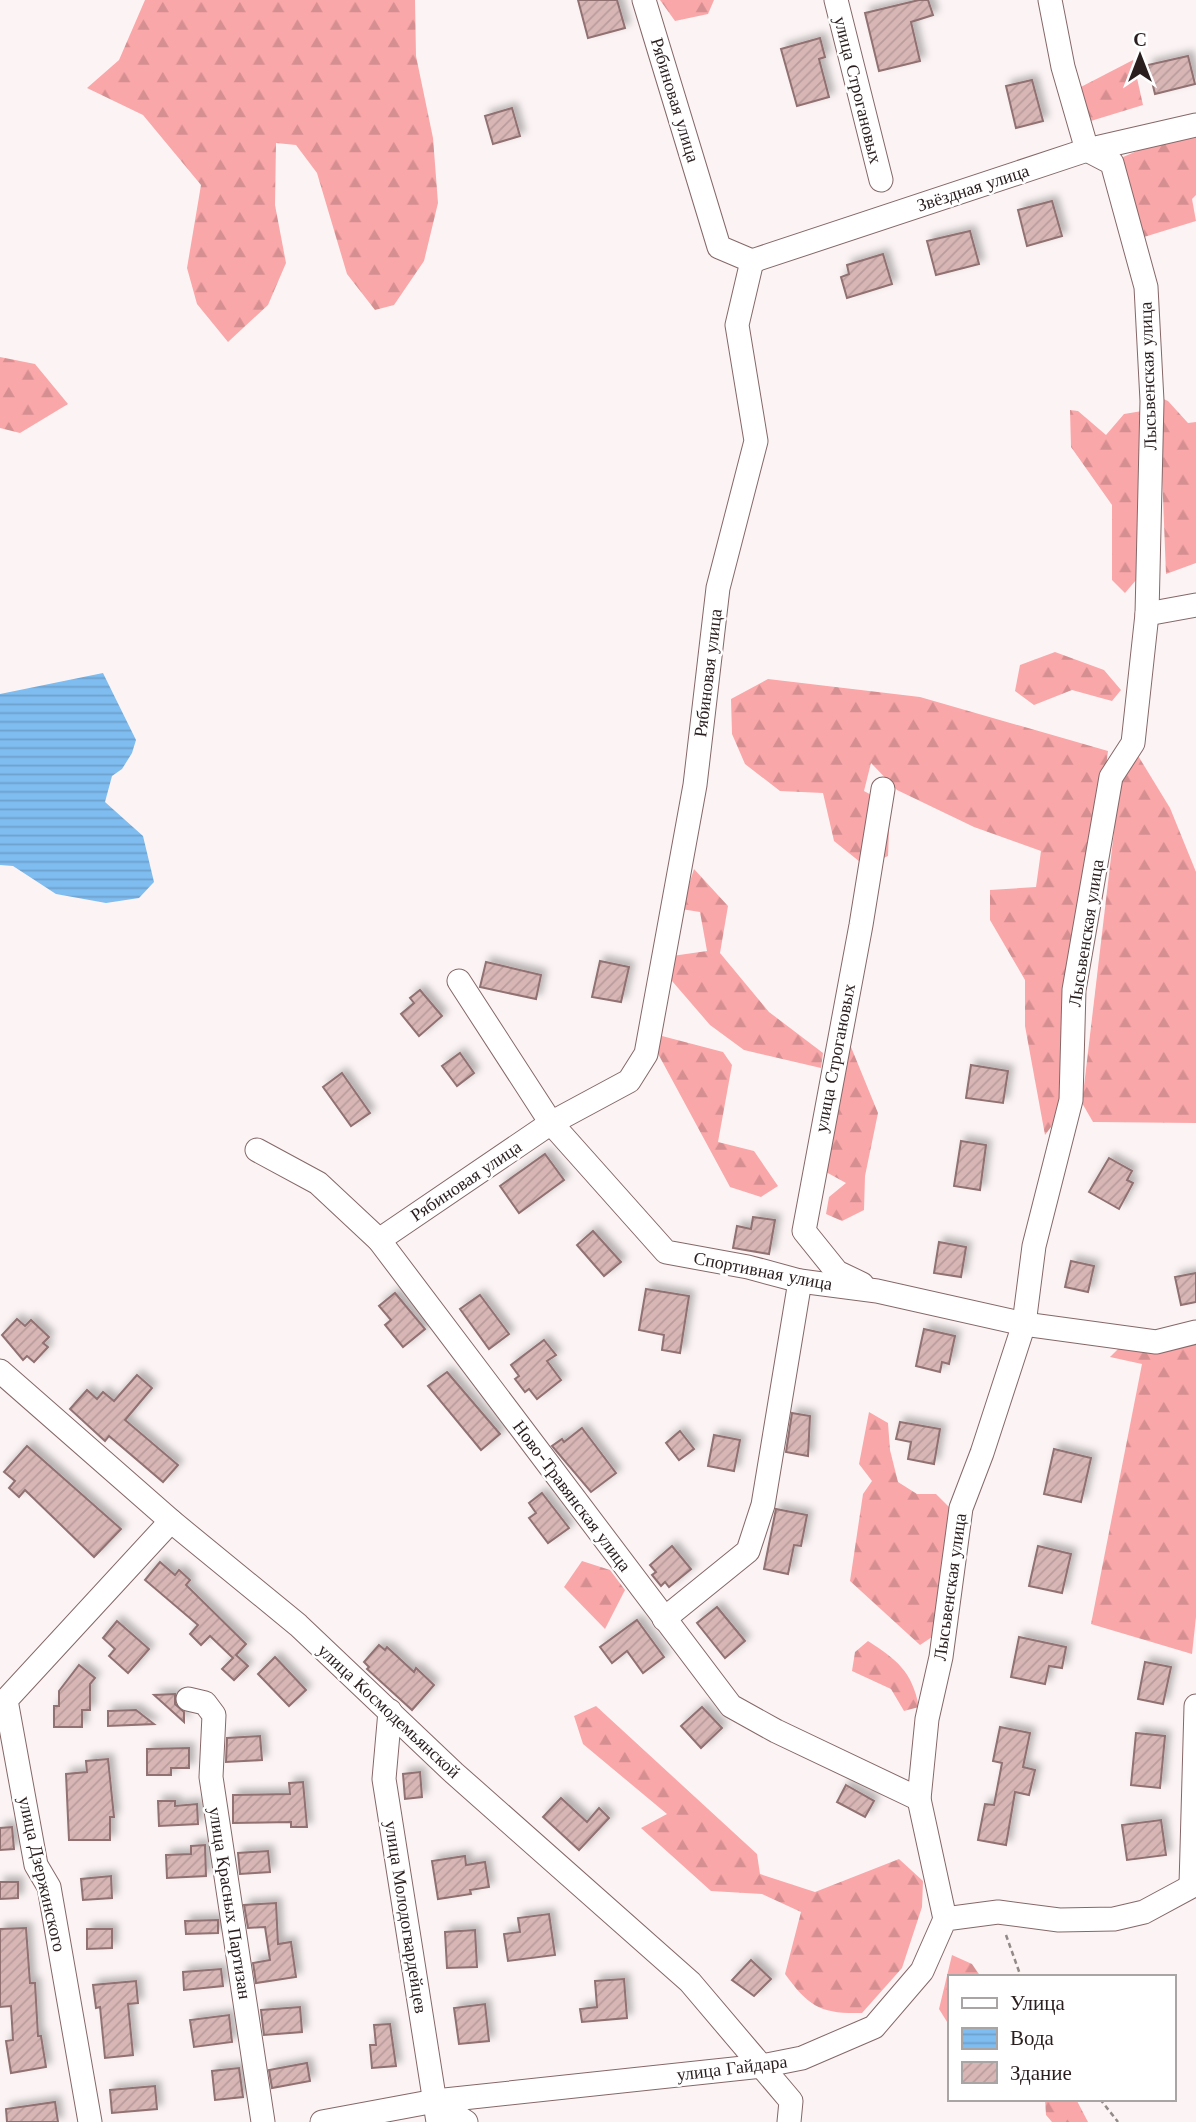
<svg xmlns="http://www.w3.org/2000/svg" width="1196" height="2122" viewBox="0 0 1196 2122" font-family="'Libre Baskerville',serif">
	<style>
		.forest { fill: url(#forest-firs) }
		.water { fill: url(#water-rules) }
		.building { fill: url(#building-hatch); stroke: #917172; stroke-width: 2; filter: url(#shadow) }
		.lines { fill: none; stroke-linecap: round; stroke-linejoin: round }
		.minor-casing { stroke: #866768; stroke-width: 25 }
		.path { stroke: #938989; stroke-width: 2.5; stroke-dasharray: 5 3.5; stroke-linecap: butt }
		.minor { stroke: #fff; stroke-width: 23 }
		.labels { text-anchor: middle; stroke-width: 5; stroke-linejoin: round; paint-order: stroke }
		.street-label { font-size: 18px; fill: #2a1e1e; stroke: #fff }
	</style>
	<defs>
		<pattern id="forest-firs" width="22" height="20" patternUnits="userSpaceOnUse" patternTransform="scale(1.75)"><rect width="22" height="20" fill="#faa7a9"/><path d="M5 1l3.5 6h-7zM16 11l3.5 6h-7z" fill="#d68f91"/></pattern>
		<pattern id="water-rules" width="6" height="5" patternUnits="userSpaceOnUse" patternTransform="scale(1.75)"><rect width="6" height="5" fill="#7fbcf0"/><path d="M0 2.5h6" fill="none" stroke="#6ea1cd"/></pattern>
		<pattern id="building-hatch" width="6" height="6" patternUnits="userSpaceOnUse" patternTransform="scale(1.75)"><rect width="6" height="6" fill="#d8b6b6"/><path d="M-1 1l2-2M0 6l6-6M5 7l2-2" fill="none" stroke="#ba9c9c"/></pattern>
		<filter id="shadow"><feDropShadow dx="5" dy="-5" stdDeviation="3.5" flood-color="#0004"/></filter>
	</defs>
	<rect width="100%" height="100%" fill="#fcf4f4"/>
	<!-- forest -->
	<g class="forest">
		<polygon points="145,0 415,0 416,56 433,138 438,203 424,261 394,305 375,310 347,274 317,173 296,145 276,143 275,205 286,263 268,305 228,342 197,304 187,268 201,185 143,115 87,88 119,60"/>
		<polygon points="660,0 714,0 708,14 675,21"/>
		<polygon points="1133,60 1143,105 1081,124 1077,89"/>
		<polygon points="1196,134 1196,195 1192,199 1196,221 1144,237 1123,167 1123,157 1144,148"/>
		<polygon points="0,357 35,364 68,404 20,433 0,428"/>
		<polygon points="1159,397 1168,401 1188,423 1196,422 1196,563 1166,574"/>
		<polygon points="1070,410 1078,411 1106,435 1124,414 1142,411 1137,579 1125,593 1112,580 1112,505 1071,447"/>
		<polygon points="1055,652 1104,670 1121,690 1112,701 1072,690 1034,705 1015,691 1020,665"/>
		<polygon points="768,679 920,697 1108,751 1063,1111 1045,1135 1025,1026 1025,980 990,920 990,890 1036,887 1041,851 974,827 897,790 871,763 864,791 890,805 888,856 865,866 834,841 823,793 780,791 745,764 732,734 731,699"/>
		<polygon points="1137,754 1170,808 1196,872 1196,1123 1093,1122 1082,1103 1120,781"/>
		<polygon points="694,869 728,906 720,953 769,1012 823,1053 821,1068 744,1050 710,1025 666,974 672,956 707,951 700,912 681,909"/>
		<polygon points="662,1036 723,1052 732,1065 718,1142 754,1151 778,1186 761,1197 730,1187 656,1050"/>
		<polygon points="845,1045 851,1047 878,1113 865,1176 864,1210 842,1221 826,1214 829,1197 846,1183 826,1172"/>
		<polygon points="1196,1342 1196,1617 1192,1654 1091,1624 1142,1364 1110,1357 1121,1346"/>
		<polygon points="869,1412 888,1423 890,1450 898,1482 917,1494 936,1494 956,1514 935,1635 920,1645 850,1581 863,1494 872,1481 859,1464"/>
		<polygon points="582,1561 610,1570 625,1590 605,1629 564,1587"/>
		<path d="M868,1641C897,1660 912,1671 919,1707L904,1711L891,1689L852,1671L855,1652Z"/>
		<path d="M596,1706L757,1854L760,1874L815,1892L899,1859L923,1881L922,1907L902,1968L862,2013C821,2014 809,2007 785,1974L801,1912L762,1894L711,1891L641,1828L667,1814L583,1744L574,1716Z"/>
		<polygon points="952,1955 972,1964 981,1977 949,1977 949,2025 939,2009"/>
		<polygon points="1045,2099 1076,2099 1088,2122 1052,2122 1046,2115"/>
	</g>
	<!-- water -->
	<polygon class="water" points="103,673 136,740 132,753 122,769 112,776 105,802 143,836 154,882 139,898 106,903 56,894 13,866 0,865 0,694"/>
	<!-- building -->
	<g class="building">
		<polygon points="578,0 617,0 625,28 588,38"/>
		<polygon points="919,0 928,0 933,15 911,22 920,61 879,71 865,13"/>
		<polygon points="820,38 825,57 819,59 829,97 797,106 781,49"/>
		<polygon points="1188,56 1195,84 1155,94 1148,65"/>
		<polygon points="1032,80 1043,121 1016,128 1006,86"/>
		<polygon points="512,108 520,136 493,144 485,116"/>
		<polygon points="1052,201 1062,236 1027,246 1018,210"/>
		<polygon points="970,231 979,264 936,275 927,241"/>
		<polygon points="883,254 892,284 847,298 841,277 849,274 847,265"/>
		<polygon points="600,961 629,967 621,1002 592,997"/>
		<polygon points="486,962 541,975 536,999 480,987"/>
		<polygon points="420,990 442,1016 419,1036 401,1014 414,1003 410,998"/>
		<polygon points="460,1053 474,1073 457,1086 442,1066"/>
		<polygon points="971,1065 1008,1071 1003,1103 966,1098"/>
		<polygon points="342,1073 370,1113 351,1126 323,1087"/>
		<polygon points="961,1141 986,1145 980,1190 954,1186"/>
		<polygon points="545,1154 564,1180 519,1213 500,1186"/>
		<polygon points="1109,1158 1132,1171 1127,1180 1133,1183 1119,1209 1089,1192"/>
		<polygon points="753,1217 775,1220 769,1254 733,1248 737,1226 751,1229"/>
		<polygon points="593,1231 621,1262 604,1276 577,1245"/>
		<polygon points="939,1242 966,1247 961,1277 934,1273"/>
		<polygon points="1071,1261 1094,1266 1088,1292 1065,1287"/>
		<polygon points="1196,1273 1196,1302 1181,1305 1175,1277"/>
		<polygon points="646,1289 689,1296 680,1353 662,1350 664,1335 639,1330"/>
		<polygon points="395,1293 425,1329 403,1347 385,1325 391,1320 379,1306"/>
		<polygon points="480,1295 509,1334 489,1349 460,1309"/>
		<polygon points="17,1319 25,1326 31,1320 49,1337 43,1343 48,1347 34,1362 27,1356 23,1360 2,1335"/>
		<polygon points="924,1329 955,1336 949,1364 942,1362 940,1372 916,1366"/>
		<polygon points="544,1340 556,1355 547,1361 561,1380 537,1399 529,1389 525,1392 515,1379 519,1376 511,1365"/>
		<polygon points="447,1372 500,1434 481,1450 428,1386"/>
		<polygon points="137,1375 152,1388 125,1420 178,1465 163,1482 109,1436 105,1441 70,1409 87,1390 97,1399 103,1392 114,1401"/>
		<polygon points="792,1413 810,1416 808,1456 786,1452"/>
		<polygon points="900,1422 940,1429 934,1464 908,1459 911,1442 896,1439"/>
		<polygon points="582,1428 616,1473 591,1492 552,1446 562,1439 564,1442"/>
		<polygon points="680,1431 694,1449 679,1460 666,1443"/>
		<polygon points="714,1435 740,1440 734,1471 708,1466"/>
		<polygon points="27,1446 121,1529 94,1557 25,1490 19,1497 9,1488 15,1481 4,1472"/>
		<polygon points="1054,1449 1091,1458 1081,1502 1044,1494"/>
		<polygon points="542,1493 569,1528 548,1543 529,1518 536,1513 529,1503"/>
		<polygon points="776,1509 807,1515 801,1546 794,1545 788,1574 764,1569"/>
		<polygon points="672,1546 691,1569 669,1587 665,1582 661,1586 652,1575 656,1572 650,1565"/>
		<polygon points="1038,1546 1071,1554 1062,1593 1029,1586"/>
		<polygon points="160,1562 175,1575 179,1570 190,1580 186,1585 246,1644 236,1655 248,1666 234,1680 222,1669 233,1658 210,1636 201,1645 190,1634 198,1625 145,1580"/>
		<polygon points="717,1607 745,1641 725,1658 697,1623"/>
		<polygon points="637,1620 664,1657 643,1673 627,1651 612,1663 600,1647"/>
		<polygon points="117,1621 149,1649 128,1673 109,1656 115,1649 103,1638"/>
		<polygon points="1019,1637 1066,1647 1062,1668 1049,1666 1045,1684 1011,1677"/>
		<polygon points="379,1645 385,1650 387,1647 414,1672 416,1668 434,1685 412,1710 367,1669 369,1667 364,1662"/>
		<polygon points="275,1657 306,1690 289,1706 258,1674"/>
		<polygon points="1145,1662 1171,1667 1163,1704 1138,1699"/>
		<polygon points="79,1665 95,1678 90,1684 90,1710 82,1710 82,1727 54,1727 54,1706 59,1706 59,1691"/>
		<polygon points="175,1694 175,1704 184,1712 184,1722 154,1695"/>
		<polygon points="702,1707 722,1728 701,1748 681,1726"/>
		<polygon points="136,1710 154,1724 108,1726 108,1711"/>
		<polygon points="1000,1727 1030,1733 1023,1767 1035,1770 1029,1795 1015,1792 1006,1845 978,1840 985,1804 994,1805 1002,1763 993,1761"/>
		<polygon points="1136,1733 1165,1736 1160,1788 1131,1785"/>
		<polygon points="260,1736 262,1760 226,1762 227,1738"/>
		<polygon points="189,1748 189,1768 171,1768 171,1775 147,1775 147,1749"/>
		<polygon points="108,1759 114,1817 110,1817 110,1840 69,1840 66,1774 87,1772 86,1761"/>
		<polygon points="420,1772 422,1797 405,1799 403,1774"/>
		<polygon points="303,1782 307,1827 291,1827 291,1822 233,1823 233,1795 290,1794 289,1783"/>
		<polygon points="846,1785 874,1801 865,1817 837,1802"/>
		<polygon points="561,1798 587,1822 599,1808 609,1818 579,1850 543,1817"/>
		<polygon points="158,1801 175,1801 175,1806 197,1804 198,1824 159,1826"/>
		<polygon points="1161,1820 1166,1855 1127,1860 1122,1825"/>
		<polygon points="12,1827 14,1849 0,1850 0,1828"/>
		<polygon points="205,1845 206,1876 167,1878 166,1855 191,1854 191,1846"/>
		<polygon points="268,1851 270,1872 240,1874 238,1853"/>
		<polygon points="465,1856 466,1865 485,1862 489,1887 470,1890 471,1894 438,1899 432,1861"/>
		<polygon points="111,1876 112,1898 83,1900 81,1879"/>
		<polygon points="0,1882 18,1882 18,1898 0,1899"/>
		<polygon points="276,1903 278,1944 291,1942 296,1977 256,1983 253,1963 270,1960 265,1927 248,1928 244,1905"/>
		<polygon points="549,1914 555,1955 508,1961 504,1934 520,1932 518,1918"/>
		<polygon points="218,1920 218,1933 186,1934 185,1921"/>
		<polygon points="26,1928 30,1983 35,1983 38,2036 41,2036 46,2067 11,2073 6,2041 13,2040 11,2006 0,2007 0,1929"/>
		<polygon points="87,1929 112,1929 112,1948 87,1949"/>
		<polygon points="475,1930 477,1967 447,1968 445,1932"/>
		<polygon points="751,1960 771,1979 754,1996 732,1980"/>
		<polygon points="221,1969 223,1986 184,1990 183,1972"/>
		<polygon points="624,1979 627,2018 582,2022 580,2009 597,2007 595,1981"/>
		<polygon points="136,1981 138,2003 128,2004 133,2055 105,2058 100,2007 96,2008 93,1985"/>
		<polygon points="485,2004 489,2041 459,2044 454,2008"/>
		<polygon points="300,2007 302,2032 264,2035 261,2010"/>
		<polygon points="229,2015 232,2042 194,2047 190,2020"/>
		<polygon points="390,2024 396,2066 372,2068 370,2045 376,2045 374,2025"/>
		<polygon points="307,2063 310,2081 272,2088 269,2070"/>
		<polygon points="239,2068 243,2097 215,2100 212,2071"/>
		<polygon points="155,2086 157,2109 112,2113 110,2090"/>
		<polygon points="55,2102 58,2122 7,2122 6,2109"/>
	</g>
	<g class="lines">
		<defs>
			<g id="minor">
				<polyline points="836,0 881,180"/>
				<polyline points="752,261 1087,150 1196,125"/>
				<polyline points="1147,614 1196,605"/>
				<polyline points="459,981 551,1123 666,1252 748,1267 800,1281 877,1291 1024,1324 1156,1342 1196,1332"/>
				<polyline points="257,1150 318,1183 379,1240 731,1706 776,1731 919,1799"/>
				<polyline points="379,1240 551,1123 629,1081 646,1054 695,785 718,588 756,441 737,325 752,261 719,247 644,0"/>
				<polyline points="862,1284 837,1272 804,1231 861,925 883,789"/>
				<polyline points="0,1371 171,1521 298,1625 454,1773 690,1982 791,2101 789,2122"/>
				<polyline points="664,1619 748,1551 763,1505 800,1281"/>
				<polyline points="188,1699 205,1703 214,1715 211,1777 263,2122"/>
				<polyline points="390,1711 384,1779 438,2122"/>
				<polyline points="1191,1885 1196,1706"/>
				<polyline points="945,1919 919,1799 927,1719 941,1657 961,1508 982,1453 1024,1324 1034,1246 1071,1100 1074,990 1111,777 1133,743 1147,614 1152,401 1146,287 1112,163 1087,150 1063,67 1050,0"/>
				<polyline points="435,2101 466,2122"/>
				<polyline points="90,2122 49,1887 36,1865 6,1700 171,1521"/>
				<polyline points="322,2122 435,2101 762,2066 802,2058 874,2027 922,1971 945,1919 998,1912 1059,1920 1114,1919 1144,1912 1196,1884"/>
			</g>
		</defs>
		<!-- minor casing -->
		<use href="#minor" class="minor-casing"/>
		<!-- path -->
		<g class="path">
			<polyline points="1006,1935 1021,1977"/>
			<polyline points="1100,2099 1118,2122"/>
		</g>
		<!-- minor -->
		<use href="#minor" class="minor"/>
	</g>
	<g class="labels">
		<!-- street labels -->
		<g class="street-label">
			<text transform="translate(858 90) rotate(76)" y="6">улица Строгановых</text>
			<text transform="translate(675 100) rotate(73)" y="6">Рябиновая улица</text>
			<text transform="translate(973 188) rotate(-18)" y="6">Звёздная улица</text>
			<text transform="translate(1148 376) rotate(-92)" y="6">Лысьвенская улица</text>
			<text transform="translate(708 673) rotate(-83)" y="6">Рябиновая улица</text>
			<text transform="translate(1086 933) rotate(-81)" y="6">Лысьвенская улица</text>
			<text transform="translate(835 1058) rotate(-79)" y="6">улица Строгановых</text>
			<text transform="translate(466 1181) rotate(-34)" y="6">Рябиновая улица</text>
			<text transform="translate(763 1271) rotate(11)" y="6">Спортивная улица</text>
			<text transform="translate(572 1496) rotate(53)" y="6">Ново-Травянская улица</text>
			<text transform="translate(950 1587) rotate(-82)" y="6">Лысьвенская улица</text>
			<text transform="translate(389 1711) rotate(43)" y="6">улица Космодемьянской</text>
			<text transform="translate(42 1874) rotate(77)" y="6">улица Дзержинского</text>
			<text transform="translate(230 1903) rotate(81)" y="6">улица Красных Партизан</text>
			<text transform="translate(406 1917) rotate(81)" y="6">улица Молодогвардейцев</text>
			<text transform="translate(732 2068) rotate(-7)" y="6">улица Гайдара</text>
		</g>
	</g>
	<!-- legend -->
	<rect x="948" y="1975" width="228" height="126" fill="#ffffff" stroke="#aaa5a5" stroke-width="2"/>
	<rect x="962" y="1998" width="35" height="10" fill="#ffffff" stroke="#aaa5a5" stroke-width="2"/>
	<text x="1010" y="2010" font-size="21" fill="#2a1e1e">Улица</text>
	<rect x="962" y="2028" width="35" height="21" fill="url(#water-rules)" stroke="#aaa5a5" stroke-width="2"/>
	<text x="1010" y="2045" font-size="21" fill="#2a1e1e">Вода</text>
	<rect x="962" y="2062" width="35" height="21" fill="url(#building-hatch)" stroke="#aaa5a5" stroke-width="2"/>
	<text x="1010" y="2080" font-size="21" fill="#2a1e1e">Здание</text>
	<!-- north arrow -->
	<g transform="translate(1140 56)" stroke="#ffffff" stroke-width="5" paint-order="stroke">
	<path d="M0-5L12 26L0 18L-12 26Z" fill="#2a1e1e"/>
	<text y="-10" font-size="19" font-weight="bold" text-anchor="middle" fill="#2a1e1e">С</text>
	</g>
</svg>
